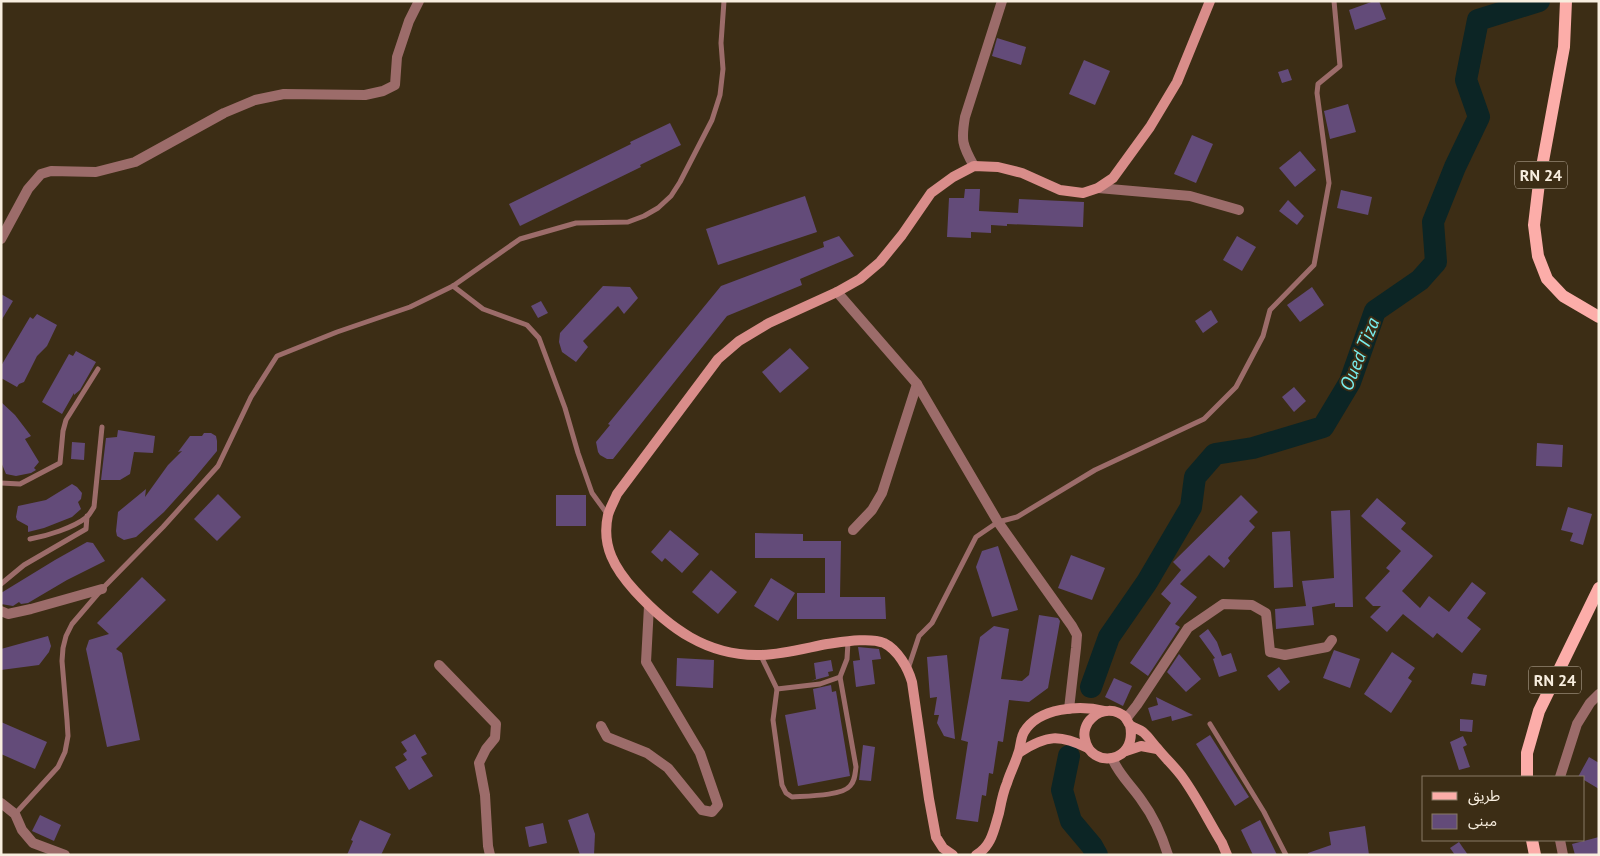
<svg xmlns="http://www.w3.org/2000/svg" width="1600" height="856" viewBox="0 0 1600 856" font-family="'PT Sans','Noto Sans Arabic',sans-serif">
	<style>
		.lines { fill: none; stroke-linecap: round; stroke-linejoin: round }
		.river { stroke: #0c2525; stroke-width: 22 }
		.building { fill: #634b79 }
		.service { stroke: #9c6c6a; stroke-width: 5 }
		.minor { stroke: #9c6c6a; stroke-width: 10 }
		.tertiary { stroke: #9c6c6a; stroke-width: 10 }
		.secondary { stroke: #d98d8a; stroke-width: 10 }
		.primary { stroke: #fcada9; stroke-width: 12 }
		.labels { text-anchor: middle; stroke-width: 4; stroke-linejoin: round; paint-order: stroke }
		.shield { fill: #3c2d15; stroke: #c0b4a2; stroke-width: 1 }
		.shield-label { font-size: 16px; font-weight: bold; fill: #f8eedf }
		.water-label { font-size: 19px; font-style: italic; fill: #79efef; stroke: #3c2d15 }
	</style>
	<rect width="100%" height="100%" fill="#3c2d15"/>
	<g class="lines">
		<!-- river -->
		<g class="river">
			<polyline points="1091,687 1109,637 1147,582 1191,507 1195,477 1215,454 1253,448 1323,427 1350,382 1375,311 1420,280 1436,262 1433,222 1455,167 1479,117 1466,80 1478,20 1539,1"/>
			<polyline points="1069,756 1062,790 1071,821 1092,846 1097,855"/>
		</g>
	</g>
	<!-- building -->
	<g class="building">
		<polygon points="1374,1 1379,1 1386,19 1355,30 1349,10"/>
		<polygon points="997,38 1026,47 1021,65 992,56"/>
		<polygon points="1084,60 1110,71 1095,105 1069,94"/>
		<polygon points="1288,69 1292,80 1282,83 1278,72"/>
		<polygon points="1348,104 1356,132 1330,139 1324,111"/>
		<polygon points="670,123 681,145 640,165 641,167 520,226 509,204 631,144 630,142"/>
		<polygon points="1192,135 1213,144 1196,183 1174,174"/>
		<polygon points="1300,151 1316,170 1295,187 1279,168"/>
		<polygon points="965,189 980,189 979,211 1018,213 1019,199 1084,202 1083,227 1007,224 1007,226 991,225 991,233 971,232 971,238 947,237 949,198 964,198"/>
		<polygon points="1341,190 1372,197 1368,215 1337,208"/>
		<polygon points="805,196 817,232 718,265 706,229"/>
		<polygon points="1288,200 1304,216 1297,225 1279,211"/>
		<polygon points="839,236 854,256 800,279 802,285 727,316 613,459 607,459 600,455 598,452 596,442 610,425 608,424 721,286 824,247 823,242"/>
		<polygon points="1237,236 1256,247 1242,271 1223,260"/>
		<polygon points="603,286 630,287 638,298 624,314 618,306 583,341 588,347 576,362 562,352 559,342 560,333"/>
		<polygon points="1312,287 1324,305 1300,322 1287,305"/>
		<polygon points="1,294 13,301 1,321"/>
		<polygon points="541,301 548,313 538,318 531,306"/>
		<polygon points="1211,310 1218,322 1203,333 1195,321"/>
		<polygon points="37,314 57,325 47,346 37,356 24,382 19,384 17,387 1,378 1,366 30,317 33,319"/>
		<polygon points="790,348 809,368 780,393 762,372"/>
		<polygon points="76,351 96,362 80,390 74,395 74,393 62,414 42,402 69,354 73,356"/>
		<polygon points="1294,387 1306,401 1294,412 1282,397"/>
		<polygon points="1,402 15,415 31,436 25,439 39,462 34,468 36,470 31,473 16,476 6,474 1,462"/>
		<polygon points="118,430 155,436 153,453 134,452 130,474 120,480 101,480 106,438 117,437"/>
		<polygon points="204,433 211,433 216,436 217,441 217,451 192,481 164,512 136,537 124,540 117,536 116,531 118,512 146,489 145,497 168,465 182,451 178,452 190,436 202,436"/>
		<polygon points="72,442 85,443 84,460 71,459"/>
		<polygon points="1537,443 1563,445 1562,467 1536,466"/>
		<polygon points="72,484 77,487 82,493 81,499 78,502 81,509 72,517 44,528 28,532 28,526 17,520 16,517 18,506 46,500"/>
		<polygon points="218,494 241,517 217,541 194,519"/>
		<rect x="556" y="495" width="30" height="31"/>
		<polygon points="1241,495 1258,512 1249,521 1255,527 1228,558 1230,561 1224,568 1209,555 1180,584 1197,597 1175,624 1180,627 1148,676 1130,663 1171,603 1161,594 1181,570 1173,562"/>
		<polygon points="1377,498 1406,523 1401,529 1433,556 1402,591 1420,608 1429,596 1449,612 1472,582 1486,593 1467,618 1481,629 1462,653 1437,633 1433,638 1403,614 1387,632 1370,617 1381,606 1373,606 1365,598 1390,571 1386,568 1401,551 1361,516"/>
		<polygon points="1568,507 1592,514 1583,545 1570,541 1573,533 1561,530"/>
		<polygon points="1350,510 1353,607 1335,607 1335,603 1312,607 1314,625 1276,629 1275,609 1306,606 1302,581 1334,578 1331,511"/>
		<polygon points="670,530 699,554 682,573 665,558 662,562 651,552"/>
		<polygon points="1290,531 1293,587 1274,588 1272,532"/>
		<polygon points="755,533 803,534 803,541 841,541 840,597 885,597 886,619 797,619 797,593 825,593 825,558 755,558"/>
		<polygon points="87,542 93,543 105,561 67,580 28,603 21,604 19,602 13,606 1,604 1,593 55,560"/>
		<polygon points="998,546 1018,610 992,617 976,567 982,551"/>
		<polygon points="1071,555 1105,568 1092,600 1058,588"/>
		<polygon points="711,570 737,592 718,614 692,592"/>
		<polygon points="142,577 166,600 116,649 122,653 140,740 107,747 86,649 89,640 109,634 97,623"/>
		<polygon points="771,578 795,593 778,621 754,606"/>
		<polygon points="1039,615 1058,618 1060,621 1048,688 1029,702 1009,700 1003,742 998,741 993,774 989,773 986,796 982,795 978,822 956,819 968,742 961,740 980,637 994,626 1009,629 1001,679 1022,681 1029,675"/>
		<polygon points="1208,629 1217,642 1222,656 1231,653 1237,671 1219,677 1213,659 1215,658 1199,636"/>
		<polygon points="48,636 51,646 49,652 39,665 1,670 1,649"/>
		<polygon points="858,647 879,649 881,659 872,660 875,684 856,687 853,661 860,660"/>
		<polygon points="1334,650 1360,659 1350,688 1323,678"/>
		<polygon points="1392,652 1415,668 1408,678 1412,681 1391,713 1364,694"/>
		<polygon points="1179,654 1201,679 1186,692 1167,672"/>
		<polygon points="947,655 955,739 944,736 937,723 939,715 934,715 937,697 930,698 927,657"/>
		<polygon points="677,658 714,660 713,688 676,686"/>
		<polygon points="831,660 833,671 828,672 829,676 811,681 816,679 814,663"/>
		<polygon points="1279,667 1290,682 1279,691 1267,676"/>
		<polygon points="1473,673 1487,675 1485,686 1471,684"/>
		<polygon points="1114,678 1132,686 1123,706 1105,697"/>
		<polygon points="831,685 832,692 836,691 850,776 798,786 785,715 816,709 813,689"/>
		<polygon points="1156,697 1166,702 1193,715 1172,721 1171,716 1152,721 1148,708 1158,705"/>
		<polygon points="1460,719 1473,720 1472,732 1460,731"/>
		<polygon points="1,722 47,742 35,769 1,754"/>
		<polygon points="415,734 427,754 421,757 433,776 409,790 395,767 407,760 403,754 407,751 401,742"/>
		<polygon points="1210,735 1249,797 1235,806 1196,744"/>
		<polygon points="1463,736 1467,745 1463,747 1470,767 1459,770 1450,742"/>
		<polygon points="863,745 875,747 871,781 859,780"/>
		<polygon points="1589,757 1599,763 1599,789 1584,780 1584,777 1578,777"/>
		<polygon points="588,813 595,834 594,855 580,855 568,820"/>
		<polygon points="40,815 61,825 54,841 32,831"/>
		<polygon points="360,820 391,834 381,855 347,855 353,841 351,840"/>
		<polygon points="1260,820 1277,855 1253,855 1241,830"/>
		<polygon points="543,823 547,843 529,847 525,827"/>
		<polygon points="1365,826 1369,855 1308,855 1308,853 1331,845 1329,832"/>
		<polygon points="1599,837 1599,855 1575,855 1572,844"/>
		<polygon points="1459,842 1468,855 1455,855 1450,848"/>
	</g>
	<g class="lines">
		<!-- service -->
		<g class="service">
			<polyline points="453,286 483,309 527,325 539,338 565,408 578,453 592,493 608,515"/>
			<polyline points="1,483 20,484 60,463 63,431 66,420 98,369"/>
			<path d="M30,539C47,536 73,528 87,517C90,514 92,510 94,507L102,427"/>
			<polyline points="1,584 24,565 86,529 87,516"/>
			<polyline points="761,656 777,689 820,684 840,677 847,659 848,642"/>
			<polyline points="908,669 919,636 932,623 976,537 998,522 1017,517 1095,470 1204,419 1236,387 1263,336 1270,310 1314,265 1329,183 1317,93 1318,84 1340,66 1334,1"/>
			<path d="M777,689L773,720L782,785L786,793L792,797C806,796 842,796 850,786C855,781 855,774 856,767L840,677"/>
			<polyline points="1210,724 1264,812 1286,855"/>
			<polyline points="15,814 58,767 65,752 68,736 67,720 62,661 63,648 66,636 72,624 102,589 163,527 218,466 251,397 277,356 337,332 410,307 453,286 520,239 576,223 628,222 644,216 658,208 671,196 680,182 712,120 720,95 723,69 721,43 724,1"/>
		</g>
		<!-- minor -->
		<g class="minor">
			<path d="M974,166C962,145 961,140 965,117L1002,1"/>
			<polyline points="1098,188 1190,196 1239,210"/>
			<polyline points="1,239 28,189 41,174 51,171 96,172 135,162 224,113 255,100 284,94 365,95 383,91 395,85 397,57 409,21 419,1"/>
			<polyline points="837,292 917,384 998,522 1072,626 1077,635 1076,648 1069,709"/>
			<polyline points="853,530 872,510 882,493 917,384"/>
			<polyline points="1,611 8,614 31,609 102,589"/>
			<polyline points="439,665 496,724 495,738 486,749 479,763 485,795 488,846 490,855"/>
			<polyline points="1126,719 1137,705 1188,628 1223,604 1252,605 1266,613 1270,652 1285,655 1327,647 1332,640"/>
			<polyline points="601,726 607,737 647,753 668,768 702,810 712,812 718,805 700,753 646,662 649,606"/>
		</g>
		<!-- tertiary -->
		<g class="tertiary">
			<path d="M1112,758C1119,775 1132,786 1142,801C1154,817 1162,836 1168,855"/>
			<polyline points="1560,777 1577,724 1590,703 1599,694"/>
			<polyline points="1,803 15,814 22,830 33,843 65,855"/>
			<polyline points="1560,840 1563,855"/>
		</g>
		<!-- secondary -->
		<g class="secondary">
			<path d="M1130,725C1138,764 1090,769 1085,739C1083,732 1086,723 1092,718C1101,709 1116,708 1126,718C1127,720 1128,723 1130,725C1133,728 1139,729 1143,732C1149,737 1153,744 1158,749C1166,759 1176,768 1183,778C1198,799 1209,822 1222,843L1227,855"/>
			<polyline points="1126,751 1141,746 1157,749"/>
			<path d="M1020,752C1047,735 1059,734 1088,748"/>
			<path d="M953,855L943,848L936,837L929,799L912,682C908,668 898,650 884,643C870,637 842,642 827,644C806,648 780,655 759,655C707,656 669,628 635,591C615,569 601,546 608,515C610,508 614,501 617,494L718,359L739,341L769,323L837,292L860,279L880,262L902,235L931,193L953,177L974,166L998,167L1022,173L1060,190L1083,193L1098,188L1113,178L1150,127L1177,82L1210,1"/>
			<path d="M976,855C992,846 994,829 999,813C1001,803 1003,792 1007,783C1010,773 1015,764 1018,754C1021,747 1020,739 1024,732C1039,707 1080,705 1105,711"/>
		</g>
		<!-- primary -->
		<g class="primary">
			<polyline points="1566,1 1564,47 1539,183 1534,225 1538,256 1547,279 1563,296 1599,317"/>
			<polyline points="1527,777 1527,753 1539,711 1599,588"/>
			<polyline points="1532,840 1535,855"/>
		</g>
	</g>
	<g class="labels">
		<!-- shield labels -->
		<g class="shield">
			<rect x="1515" y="161.5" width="52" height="27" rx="4"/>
			<rect x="1529" y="666.5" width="52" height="27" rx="4"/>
		</g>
		<g class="shield-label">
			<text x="1541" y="181">RN 24</text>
			<text x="1555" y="686">RN 24</text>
		</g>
		<!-- water labels -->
		<g class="water-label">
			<text transform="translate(1359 354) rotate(-68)" y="7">Oued Tiza</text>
		</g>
	</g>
	<!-- border -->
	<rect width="1600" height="856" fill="none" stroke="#f8eedf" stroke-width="5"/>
	<!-- legend -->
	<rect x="1422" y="776" width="162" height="65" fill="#3c2d15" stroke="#877a66"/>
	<rect x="1432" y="792" width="25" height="8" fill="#fcada9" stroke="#877a66"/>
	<text x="1468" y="801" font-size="15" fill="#f8eedf">طريق</text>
	<rect x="1432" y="814" width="25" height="15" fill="#634b79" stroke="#877a66"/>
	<text x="1468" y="826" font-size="15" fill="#f8eedf">مبنى</text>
</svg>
